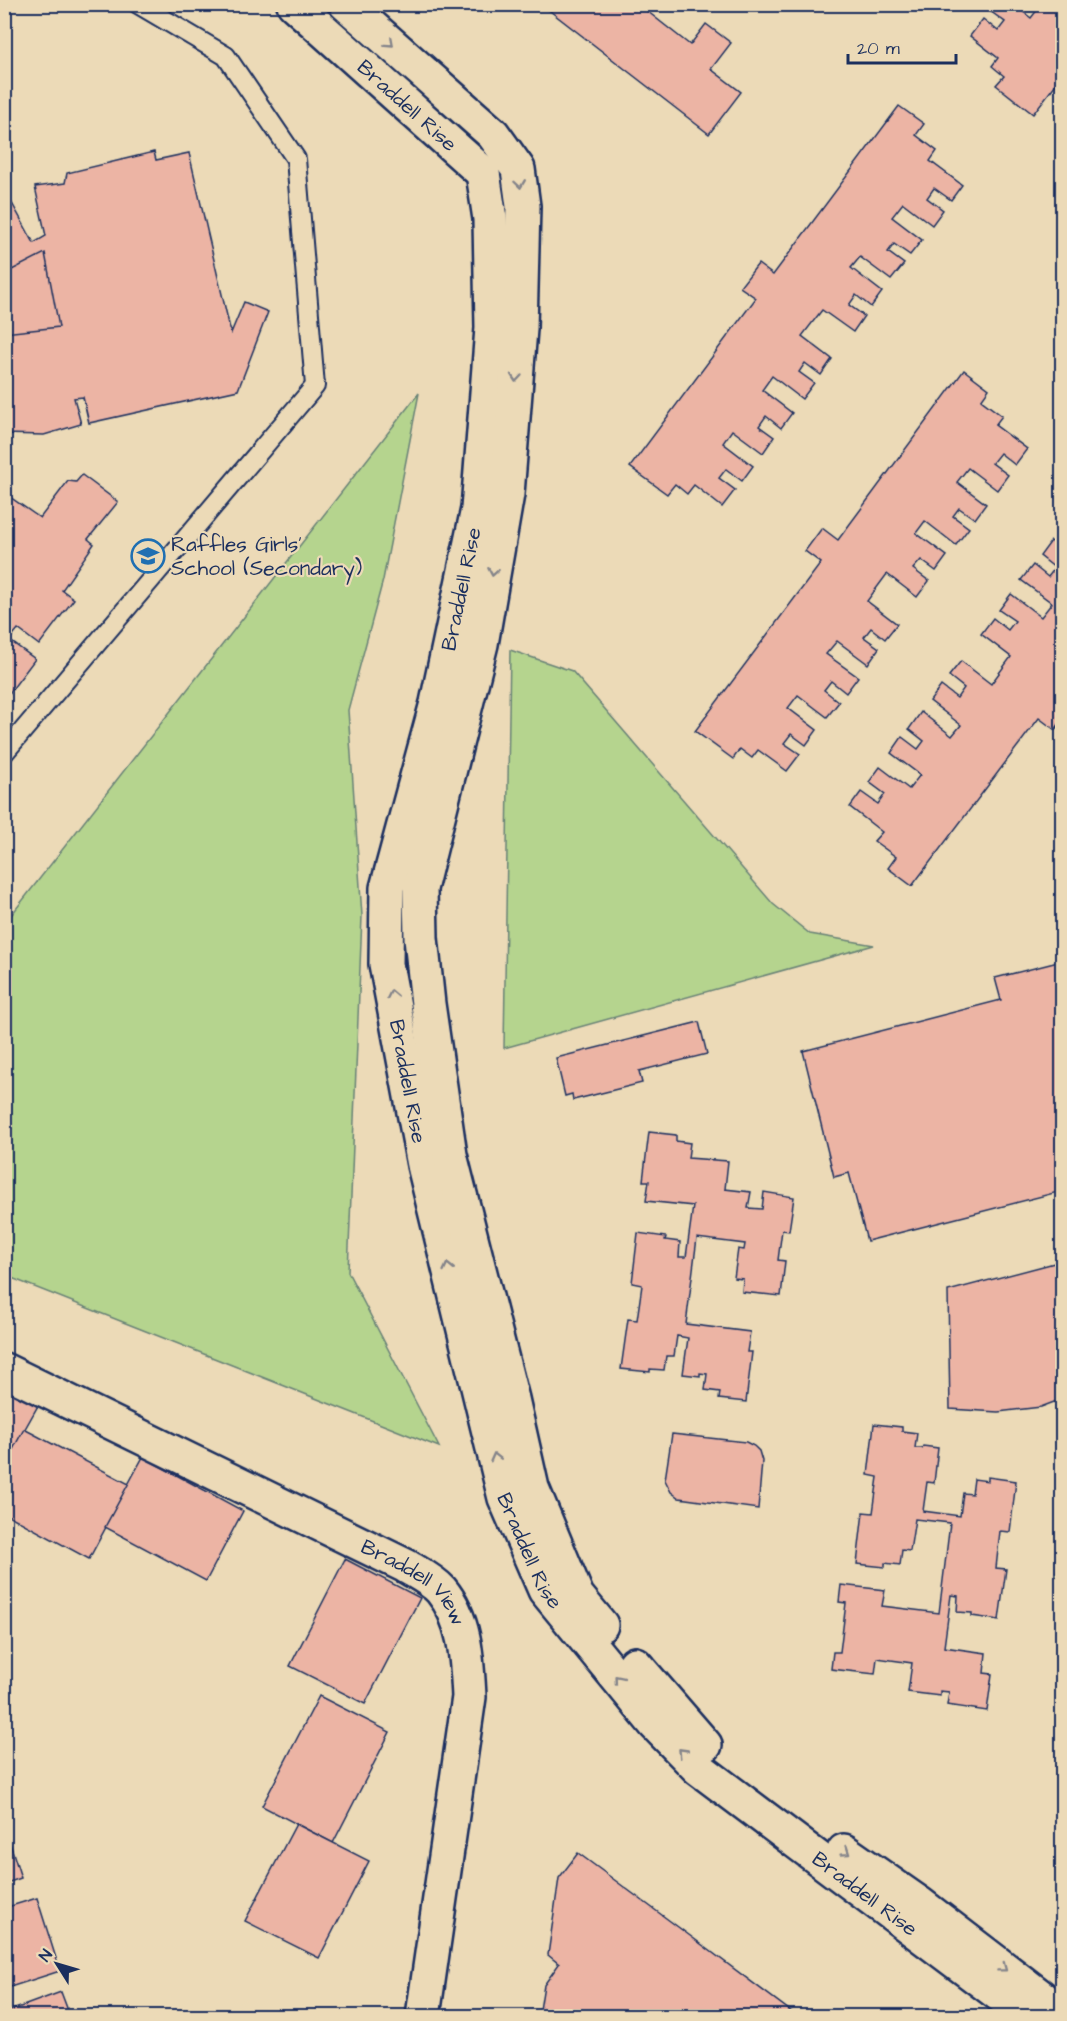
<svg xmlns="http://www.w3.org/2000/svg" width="1067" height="2021" viewBox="0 0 1067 2021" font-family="'Architects Daughter',sans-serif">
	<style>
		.green { fill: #b5d48e; stroke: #688276; stroke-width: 1.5 }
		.building { fill: #ecb4a4; stroke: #1b2f5e; stroke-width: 1.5 }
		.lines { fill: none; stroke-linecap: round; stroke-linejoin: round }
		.lane-casing { stroke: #1b2f5e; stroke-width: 22 }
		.street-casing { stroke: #1b2f5e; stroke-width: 38 }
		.lane { stroke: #ecdab7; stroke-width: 18 }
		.street { stroke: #ecdab7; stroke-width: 33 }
		.oneway { stroke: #84848a }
		.labels { text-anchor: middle; stroke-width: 4.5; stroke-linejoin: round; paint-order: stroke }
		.street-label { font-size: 21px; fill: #1b2f5e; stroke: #ecdab7 }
		.poi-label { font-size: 21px; fill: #1b2f5e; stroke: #ecdab7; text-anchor: start }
	</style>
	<rect width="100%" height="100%" fill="#ecdab7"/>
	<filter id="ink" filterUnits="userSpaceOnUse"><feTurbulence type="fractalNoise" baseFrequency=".0167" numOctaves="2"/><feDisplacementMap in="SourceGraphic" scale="12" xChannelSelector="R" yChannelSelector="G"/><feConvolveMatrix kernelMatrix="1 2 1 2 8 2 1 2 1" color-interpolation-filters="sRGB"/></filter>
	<g filter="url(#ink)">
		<!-- green -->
		<g class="green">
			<polygon points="419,393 383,580 348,710 362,916 348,1272 439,1447 4,1275 5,923"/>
			<polygon points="510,650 572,671 773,904 810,934 874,945 504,1048"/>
			<polygon points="1062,1532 1062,1581 1056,1575"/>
		</g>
		<!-- building -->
		<g class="building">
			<polygon points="541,4 638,4 690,45 706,24 731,43 711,69 741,92 709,134"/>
			<polygon points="994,4 1013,4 1031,18 1041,5 1040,4 1062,4 1062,76 1033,114 996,85 1004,76 992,66 998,58 970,36 983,19 998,31 1005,22 990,11"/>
			<polygon points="899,106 924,124 916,135 937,151 930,161 962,185 951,200 934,188 927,198 943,210 932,225 903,203 892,217 922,240 910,255 894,244 888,252 904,264 891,280 860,257 851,268 882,292 871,307 856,295 849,305 864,316 853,332 822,310 802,336 832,359 821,375 805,363 799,372 814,383 802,399 772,376 762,390 792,413 781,428 766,416 759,426 774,437 763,453 732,430 723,443 753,466 742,481 726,469 719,478 735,490 722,507 694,485 687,494 675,484 667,494 630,467 756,298 740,287 758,264 773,275"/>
			<polygon points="154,152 156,160 189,153 231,333 244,302 268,312 238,390 89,423 83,397 74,398 81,424 44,435 4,434 4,189 34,243 46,236 35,187 65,183 67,173"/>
			<polygon points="45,253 59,327 4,333 4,274"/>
			<polygon points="964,370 989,389 981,400 1002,416 995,425 1027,449 1015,465 1000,453 992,463 1008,475 997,490 968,468 957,482 986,504 975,519 959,508 953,516 969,528 956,545 925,521 916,533 947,556 936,571 921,560 913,569 929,581 917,597 887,574 867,601 897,624 885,639 871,628 864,637 879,648 868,664 837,641 826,654 858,677 846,693 831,681 824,690 839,702 827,717 798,695 788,708 817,730 806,745 791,734 784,743 800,754 787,771 758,750 752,758 740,749 733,759 695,731 821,563 805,551 822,528 838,540"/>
			<polygon points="82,475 118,502 88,539 94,544 62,590 74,599 39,645 18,629 9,640 35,659 4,700 4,493 40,518 68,481 76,482"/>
			<polygon points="1051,541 1062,549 1062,688 1057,695 1062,699 1062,720 1055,730 1039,718 912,886 888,868 896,857 874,841 882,832 850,807 861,792 878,804 885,794 869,782 880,767 909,789 920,775 891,753 902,737 918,749 924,741 909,729 921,712 952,736 961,725 930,701 941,686 957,698 964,688 949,676 961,661 991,684 1011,657 981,634 993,618 1008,630 1015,621 999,610 1011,594 1041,617 1052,603 1021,580 1033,565 1048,577 1055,568 1040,556"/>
			<polygon points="1062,961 1062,1191 867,1241 849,1173 834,1177 803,1051 1001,1000 995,978"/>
			<polygon points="699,1022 707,1054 639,1071 642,1083 573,1100 572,1094 565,1096 556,1058"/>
			<polygon points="649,1132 676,1135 676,1141 690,1143 688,1158 728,1161 725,1189 751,1192 748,1208 762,1209 764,1192 794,1197 789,1231 782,1230 778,1260 785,1261 781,1296 742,1292 743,1279 734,1278 738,1249 744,1250 745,1244 697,1238 686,1324 750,1332 747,1352 752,1352 746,1402 719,1399 720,1392 705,1390 707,1374 700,1373 700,1376 683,1374 688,1338 677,1336 674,1356 666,1356 664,1370 650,1369 650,1372 621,1369 628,1319 637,1320 642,1285 632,1283 638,1233 666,1237 665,1240 680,1242 679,1257 686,1257 693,1206 646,1201 649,1181 643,1181"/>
			<polygon points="1062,1261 1062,1399 1041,1407 998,1412 950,1409 948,1291"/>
			<polygon points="4,1383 40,1402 4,1466"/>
			<polygon points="874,1424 902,1427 902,1431 917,1433 915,1448 922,1448 923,1446 938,1448 934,1483 927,1482 923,1511 960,1516 963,1493 972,1494 974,1479 988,1481 988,1477 1016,1481 1010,1532 1000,1531 996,1568 1006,1569 999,1620 972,1616 972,1613 957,1612 958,1596 951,1595 944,1647 986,1653 984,1673 992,1674 987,1711 947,1705 949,1692 940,1691 940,1696 908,1692 912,1663 877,1658 875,1674 831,1669 833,1652 840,1652 846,1603 839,1602 841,1585 885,1590 882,1606 939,1613 950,1523 915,1519 910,1551 902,1550 900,1565 885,1563 885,1567 857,1564 863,1512 873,1513 878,1477 868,1475"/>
			<polygon points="24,1429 129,1484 89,1559 4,1513 4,1466"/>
			<polygon points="672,1434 746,1442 754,1446 759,1451 762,1461 758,1509 679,1498 671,1492 665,1480"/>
			<polygon points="143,1457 243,1511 206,1581 105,1527"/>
			<polygon points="345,1559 420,1598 365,1704 290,1666"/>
			<polygon points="319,1696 390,1732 333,1843 262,1806"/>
			<polygon points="296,1824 369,1861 319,1958 245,1921"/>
			<polygon points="9,1840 21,1878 4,1884 4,1841"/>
			<polygon points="578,1853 697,1941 797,2016 539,2016 544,1985 559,1964 548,1955 559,1878"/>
			<polygon points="37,1898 60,1971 4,1989 4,1908"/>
			<polygon points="61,1992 70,2016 4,2016 4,2013"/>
		</g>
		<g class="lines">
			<defs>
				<polyline id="lane" points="4,753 315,386 296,159 226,56 138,4"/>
				<g id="street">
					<path id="s1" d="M294,4L483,173L490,219L492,328L478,509L437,703L387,888L386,964L424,1165L505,1498L545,1590L655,1724L698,1768L1028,2016"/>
					<polyline points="346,4 493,134 518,169 523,206 520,329 507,494 481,644 420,889 421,938 428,1004 450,1155 512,1399 532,1488 577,1596 601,1625"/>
					<path id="s2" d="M4,1370L406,1566C417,1573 432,1580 441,1590C466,1620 467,1660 469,1697L423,2016"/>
					<polyline points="635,1664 705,1745"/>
					<polyline points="844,1851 920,1904 1062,2013"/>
				</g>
			</defs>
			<!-- lane casing -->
			<use href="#lane" class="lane-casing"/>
			<!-- street casing -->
			<use href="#street" class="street-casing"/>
			<!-- lane -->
			<use href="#lane" class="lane"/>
			<!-- street -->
			<use href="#street" class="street"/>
		</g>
		<!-- one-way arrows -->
		<defs><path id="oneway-chevron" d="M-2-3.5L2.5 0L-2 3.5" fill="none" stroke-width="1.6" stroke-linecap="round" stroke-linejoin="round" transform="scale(1.5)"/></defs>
		<g class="oneway">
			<use href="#oneway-chevron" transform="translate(390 43) rotate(42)"/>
			<use href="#oneway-chevron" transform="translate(520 184) rotate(82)"/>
			<use href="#oneway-chevron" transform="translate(516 378) rotate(95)"/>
			<use href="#oneway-chevron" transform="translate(493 572) rotate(100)"/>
			<use href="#oneway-chevron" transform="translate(392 994) rotate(-101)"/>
			<use href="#oneway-chevron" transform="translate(448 1267) rotate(-103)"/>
			<use href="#oneway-chevron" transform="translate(495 1457) rotate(-104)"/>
			<use href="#oneway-chevron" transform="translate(618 1679) rotate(-130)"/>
			<use href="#oneway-chevron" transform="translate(682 1752) rotate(-134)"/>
			<use href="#oneway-chevron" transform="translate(846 1852) rotate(35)"/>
			<use href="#oneway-chevron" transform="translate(1003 1968) rotate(37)"/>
		</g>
	</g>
	<!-- icons -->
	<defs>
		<symbol id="school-ring" viewBox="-11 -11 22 22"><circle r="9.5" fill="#ecdab7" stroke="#1f6fb2" stroke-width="1.5"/><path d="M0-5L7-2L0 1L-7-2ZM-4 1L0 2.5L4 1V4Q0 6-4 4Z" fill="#1f6fb2"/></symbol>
	</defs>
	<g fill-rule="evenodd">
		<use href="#school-ring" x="129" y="537" width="38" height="38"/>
	</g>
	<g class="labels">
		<!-- street labels -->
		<g class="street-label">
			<text dy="7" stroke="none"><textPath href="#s1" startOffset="152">Braddell Rise</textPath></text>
			<text transform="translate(461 589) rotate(-78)" y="7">Braddell Rise</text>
			<text dy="7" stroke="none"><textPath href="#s1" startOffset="1176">Braddell Rise</textPath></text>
			<text dy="7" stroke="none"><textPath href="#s1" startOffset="1662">Braddell Rise</textPath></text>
			<text dy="7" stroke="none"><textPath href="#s2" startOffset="464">Braddell View</textPath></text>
			<text dy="7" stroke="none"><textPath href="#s1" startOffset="2148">Braddell Rise</textPath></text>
		</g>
		<!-- poi labels -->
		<g class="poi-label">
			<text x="171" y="551">Raffles Girls'<tspan x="171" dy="24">School (Secondary)</tspan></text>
		</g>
	</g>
	<!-- margin -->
	<rect width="1067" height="2021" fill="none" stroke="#ecdab7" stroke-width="24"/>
	<rect x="12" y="12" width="1043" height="1997" fill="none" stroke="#1b2f5e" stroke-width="2" filter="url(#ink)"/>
	<!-- north arrow -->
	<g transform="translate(57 1964) rotate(307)" stroke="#ecdab7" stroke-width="4.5" paint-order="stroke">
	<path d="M0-4.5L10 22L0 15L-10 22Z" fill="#1b2f5e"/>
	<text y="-9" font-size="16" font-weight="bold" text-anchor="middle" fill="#1b2f5e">N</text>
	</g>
	<!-- scale -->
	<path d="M848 54v9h108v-9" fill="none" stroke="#1b2f5e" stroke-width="3"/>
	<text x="857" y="54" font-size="18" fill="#1b2f5e" stroke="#ecdab7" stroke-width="4.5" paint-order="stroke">20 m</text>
</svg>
